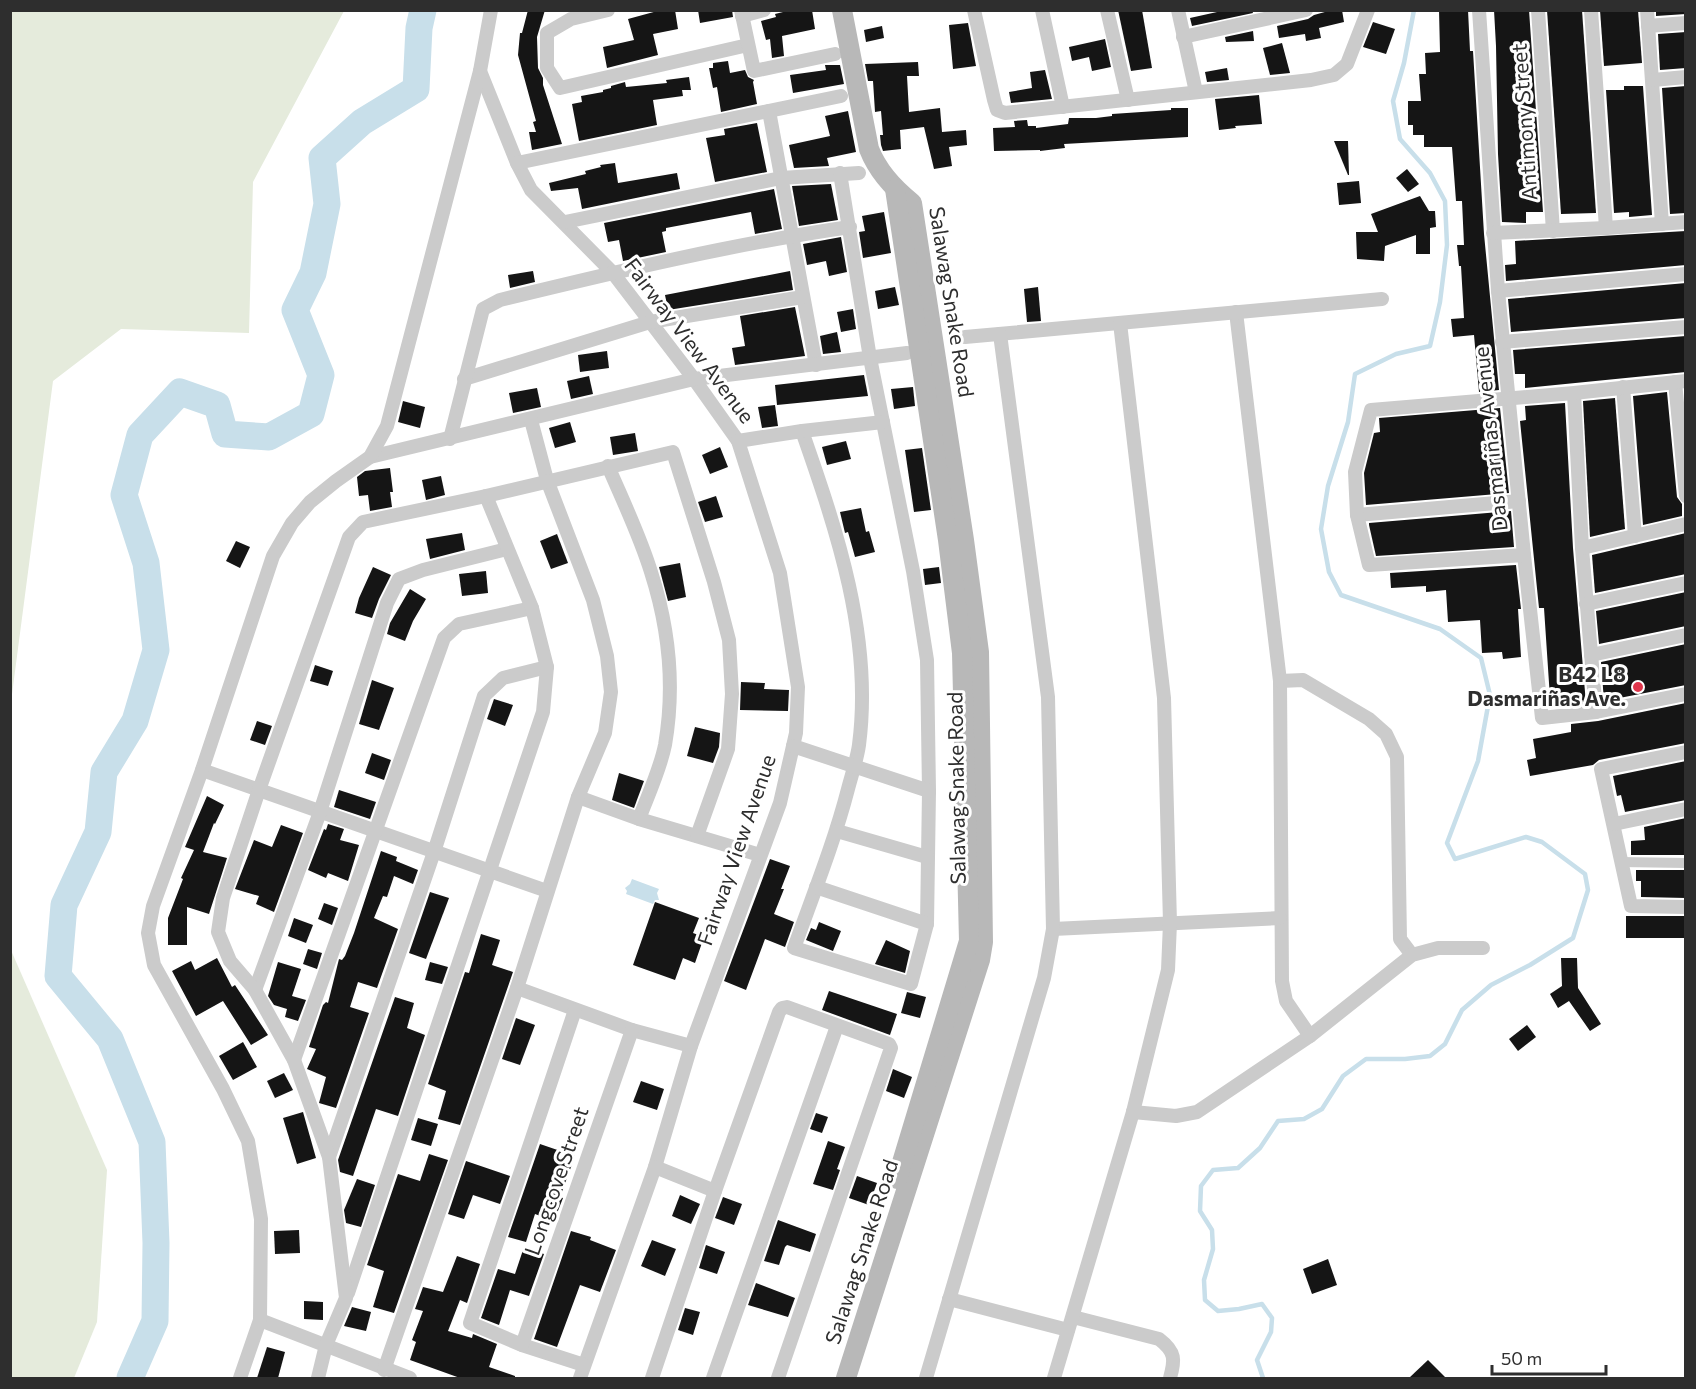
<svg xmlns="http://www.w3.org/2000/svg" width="1696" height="1389" viewBox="0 0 1696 1389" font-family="Commissioner,sans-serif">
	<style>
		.green { fill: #e5ebdc }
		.water { fill: #c8dfea }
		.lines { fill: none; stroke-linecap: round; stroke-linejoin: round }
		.stream { stroke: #c8dfea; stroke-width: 4.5 }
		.river { stroke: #c8dfea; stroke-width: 27 }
		.building { fill: #151515 }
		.pedestrian { stroke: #cbcbcb; stroke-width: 10 }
		.minor { stroke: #cbcbcb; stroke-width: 14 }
		.secondary { stroke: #b8b8b8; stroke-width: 20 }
		.poi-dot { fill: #df354b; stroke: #fff; stroke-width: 2 }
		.labels { text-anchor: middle; stroke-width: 6; stroke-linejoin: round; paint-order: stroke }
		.street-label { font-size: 21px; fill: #2e2e2e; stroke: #fff }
		.poi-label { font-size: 21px; font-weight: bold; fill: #2e2e2e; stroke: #fff; text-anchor: end }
	</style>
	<rect width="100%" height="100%" fill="#fff"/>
	<!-- green -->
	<g class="green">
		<polygon points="11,10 344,11 253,182 249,333 121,329 53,381 11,702"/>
		<polygon points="10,948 107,1170 97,1322 74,1378 11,1378"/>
	</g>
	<!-- water -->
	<polygon class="water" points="632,879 659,889 657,893 659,900 655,900 653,904 626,894 627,891 625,888 630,884"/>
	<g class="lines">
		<!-- stream -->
		<polyline class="stream" points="1263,1378 1257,1360 1271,1332 1272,1318 1262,1304 1239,1309 1218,1311 1205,1300 1204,1280 1213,1249 1212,1230 1200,1211 1201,1186 1213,1170 1238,1168 1260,1148 1278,1121 1304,1119 1322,1109 1343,1076 1366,1059 1405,1059 1430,1056 1445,1044 1462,1010 1491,985 1530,965 1573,938 1588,890 1585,874 1542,842 1526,837 1455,859 1447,843 1478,761 1490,695 1481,658 1440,629 1341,595 1329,572 1321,529 1328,486 1348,422 1355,374 1396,354 1430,346 1440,302 1447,245 1445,201 1430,173 1400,139 1393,101 1404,63 1414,10"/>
		<!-- river -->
		<polyline class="river" points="130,1378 155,1321 156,1243 152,1142 110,1039 58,976 64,905 98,832 104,772 135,721 156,650 146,563 124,495 140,435 180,392 217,405 225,434 269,437 311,414 321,375 295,310 313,273 327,204 322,158 362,122 416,89 419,28 423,10"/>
	</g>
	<!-- building -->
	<g class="building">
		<polygon points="528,10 545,10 537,37 538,68 543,78 543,85 562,144 532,150 529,132 536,132 533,122 536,121 518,55 520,33 522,33"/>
		<polygon points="661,10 675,10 678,29 653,34 658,55 607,68 603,47 634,40 628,19"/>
		<polygon points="698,10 732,10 733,17 700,23"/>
		<polygon points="791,10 812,10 815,29 782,36 784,56 772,58 770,39 766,40 761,21 776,17 775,14"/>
		<polygon points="1118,10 1142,10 1152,68 1131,71"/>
		<polygon points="1217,10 1252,10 1253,13 1192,26 1190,18 1217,12"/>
		<polygon points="1332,10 1342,10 1344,22 1319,28 1321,38 1306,41 1305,34 1279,38 1277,26 1308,19 1314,15"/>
		<polygon points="1439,10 1468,10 1470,51 1473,51 1484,234 1499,390 1479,392 1474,335 1453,337 1451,319 1464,318 1461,266 1459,266 1457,245 1464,245 1462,201 1456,201 1452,147 1424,147 1424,135 1413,135 1413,125 1408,125 1408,101 1421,101 1419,74 1426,74 1425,53 1440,52"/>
		<polygon points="1494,10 1529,10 1543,212 1526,212 1526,223 1502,222 1498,154 1496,46"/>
		<polygon points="1547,10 1582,10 1596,213 1561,214"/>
		<polygon points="1600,10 1638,10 1642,63 1604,66"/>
		<polygon points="1656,10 1686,10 1686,14 1656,16"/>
		<polygon points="1373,22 1395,29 1386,54 1363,47"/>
		<polygon points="968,23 976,66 953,69 949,25"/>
		<polygon points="882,26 884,38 866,42 864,30"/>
		<polygon points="1253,31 1254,41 1226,42 1225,37"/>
		<polygon points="1686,32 1686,68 1660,70 1658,34"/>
		<polygon points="1105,39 1111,67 1092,71 1089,57 1072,61 1069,47"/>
		<polygon points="1282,43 1290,73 1270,75 1263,48"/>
		<polygon points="728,61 730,73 745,70 748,77 754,80 753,82 757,104 721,112 717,87 713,88 709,68 713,68 713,63"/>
		<polygon points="918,62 919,76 907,76 909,112 940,108 942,132 966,130 967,145 949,147 952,166 934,169 924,127 900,130 901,149 883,151 881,145 880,135 883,135 881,111 875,112 873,81 868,81 865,64"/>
		<polygon points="825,65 840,65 844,84 793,93 790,75 826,70"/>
		<polygon points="1227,68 1229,80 1207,82 1205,72"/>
		<polygon points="1045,70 1052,99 1011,103 1009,92 1032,88 1030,72"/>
		<polygon points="689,77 691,90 682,90 683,96 653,100 657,125 579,141 572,104 582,102 581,96 603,92 603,90 611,88 611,86 625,82 626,87 667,83 666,80"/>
		<polygon points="1624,86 1643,86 1652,215 1629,217 1629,212 1614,213 1606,90 1624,90"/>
		<polygon points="1686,86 1686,213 1670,214 1662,88"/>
		<polygon points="1259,95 1262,124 1235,126 1236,128 1219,130 1215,99"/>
		<polygon points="1171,108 1188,108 1188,137 1064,144 1065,148 1040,151 1040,150 994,151 993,128 1015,127 1014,121 1027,120 1028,126 1036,126 1036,128 1068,124 1069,118 1096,118 1112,116 1112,114 1171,110"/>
		<polygon points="848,111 856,152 827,158 829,166 794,168 789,145 830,136 825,116"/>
		<polygon points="757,123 767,172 715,182 706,138 725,135 724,129"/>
		<polygon points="1334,141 1348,141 1349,175 1348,175"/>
		<polygon points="615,163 618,183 677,173 680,189 582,209 578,188 551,191 549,183 586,174 585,171 601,167 600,165"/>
		<polygon points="1407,169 1419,184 1408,192 1396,178"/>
		<polygon points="1359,181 1361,203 1339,205 1337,183"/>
		<polygon points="831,184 838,220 799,226 792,186"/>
		<polygon points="774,189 782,229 755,234 751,212 666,228 666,231 662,232 666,252 623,261 619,240 608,242 604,223"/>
		<polygon points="1420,196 1429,211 1435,211 1436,227 1430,228 1430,254 1416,254 1416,235 1385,246 1384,261 1357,259 1356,232 1378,232 1371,214"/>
		<polygon points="884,212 891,253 863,258 859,232 865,231 862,216"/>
		<polygon points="1686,231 1686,265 1506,281 1505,265 1516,264 1515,241"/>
		<polygon points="841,237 847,272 829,276 826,261 807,265 803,244"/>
		<polygon points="533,271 535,282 510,288 508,275"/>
		<polygon points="790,271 793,290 668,310 665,295"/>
		<polygon points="1686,283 1686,318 1511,332 1508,299"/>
		<polygon points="895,287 899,305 878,309 875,291"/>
		<polygon points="1038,287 1041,321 1027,322 1024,289"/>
		<polygon points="795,307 805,356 735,365 732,348 745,346 740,316"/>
		<polygon points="853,309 856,329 841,332 837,312"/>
		<polygon points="837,332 841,352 823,354 820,336"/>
		<polygon points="1686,336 1686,372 1525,388 1525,374 1515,374 1513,350"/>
		<polygon points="607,351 609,368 580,372 578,355"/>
		<polygon points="864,375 868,396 777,405 775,385"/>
		<polygon points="589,376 593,394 571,399 567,381"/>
		<polygon points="913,387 915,406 894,409 891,389"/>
		<polygon points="537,388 541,407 513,413 509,393"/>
		<polygon points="1667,392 1677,497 1682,504 1682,516 1643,525 1633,396"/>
		<polygon points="1615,398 1625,529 1590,537 1583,401"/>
		<polygon points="403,401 425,407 420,428 398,422"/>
		<polygon points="1565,403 1573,548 1586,704 1569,706 1569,697 1550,698 1544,608 1539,608 1520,421 1526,420 1525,406"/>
		<polygon points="775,405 778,426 762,428 758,407"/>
		<polygon points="1500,408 1509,493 1366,505 1364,473 1374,433 1380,432 1379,418"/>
		<polygon points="570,422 576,442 555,448 549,428"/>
		<polygon points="635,433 638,451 613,455 610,437"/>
		<polygon points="846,441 851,459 827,465 822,447"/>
		<polygon points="720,447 728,467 710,474 702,455"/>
		<polygon points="922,448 931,510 914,512 905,450"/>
		<polygon points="390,468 393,492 390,492 392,507 370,511 368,495 359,496 357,477 365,471"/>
		<polygon points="441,476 445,495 426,500 422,480"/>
		<polygon points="716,496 723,517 705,522 698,502"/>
		<polygon points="861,508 866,532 869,531 875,552 855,557 848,532 845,533 840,512"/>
		<polygon points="1511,511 1514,547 1376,556 1369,525 1369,523"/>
		<polygon points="462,533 465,550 430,559 426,539"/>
		<polygon points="1686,533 1686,574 1595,593 1592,555"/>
		<polygon points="557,534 568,563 551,569 540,541"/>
		<polygon points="236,541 250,547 240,568 226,561"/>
		<polygon points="680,563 686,597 668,601 659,567"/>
		<polygon points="1516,565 1521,609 1518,609 1521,657 1503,659 1502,652 1482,653 1480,620 1448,622 1446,590 1426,592 1426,586 1391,588 1390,573"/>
		<polygon points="373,567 391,575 379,599 372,618 355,613 359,598"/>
		<polygon points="939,567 941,583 925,585 923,569"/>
		<polygon points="486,571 488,593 462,596 459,574"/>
		<polygon points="410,589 426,599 413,621 405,641 387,634 390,623"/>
		<polygon points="1686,592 1686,626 1599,644 1596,611"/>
		<polygon points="1686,644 1686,685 1604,701 1601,662"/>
		<polygon points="315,665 333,671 328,686 310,681"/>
		<polygon points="372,680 394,688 379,730 359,724"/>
		<polygon points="741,682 765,683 764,689 789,690 788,711 740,710"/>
		<polygon points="494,699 513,705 505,726 487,719"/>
		<polygon points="1686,703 1686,743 1599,760 1593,765 1530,776 1527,760 1536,758 1533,739 1571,732 1571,724 1598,721"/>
		<polygon points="257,721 272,726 265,745 250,740"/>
		<polygon points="695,727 720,733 719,747 713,763 687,756"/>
		<polygon points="372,753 391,760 384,780 365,773"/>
		<polygon points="1686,761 1686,800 1625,812 1621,795 1617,796 1613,776"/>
		<polygon points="619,773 644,781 634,808 612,800"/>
		<polygon points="339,790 376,802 370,819 334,807"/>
		<polygon points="207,796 224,805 215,824 214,823 203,852 227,858 209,914 187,907 187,945 168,945 168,918 183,879 181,878 194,850 185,847"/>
		<polygon points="1686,818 1686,855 1631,855 1631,841 1645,840 1644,827"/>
		<polygon points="328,824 344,829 340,840 359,845 348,881 328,873 326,878 308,870 324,829 326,830"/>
		<polygon points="281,825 303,833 274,912 256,904 259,896 235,889 254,840 272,847"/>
		<polygon points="381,851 397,857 396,861 418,870 413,884 394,876 387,897 383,896 374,918 398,929 377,988 358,982 350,1007 369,1013 336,1108 319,1103 326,1077 307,1069 316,1049 309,1047 323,1005 326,1002 328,1003 339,959 342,960 345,956 354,933"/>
		<polygon points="770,859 790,866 781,889 784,889 774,914 794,922 785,947 765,939 746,990 724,981"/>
		<polygon points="1636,870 1686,870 1686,898 1641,897 1641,881 1636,881"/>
		<polygon points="430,892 449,898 426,959 409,953"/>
		<polygon points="655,902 699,918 693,933 704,937 695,963 683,958 675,980 633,965"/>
		<polygon points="324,903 338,908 332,925 318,919"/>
		<rect x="1626" y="916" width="60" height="22"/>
		<polygon points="294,918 313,925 306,943 288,936"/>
		<polygon points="819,922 841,931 833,951 806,940 811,928 816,930"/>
		<polygon points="481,934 500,940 492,965 513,972 460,1125 438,1119 446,1091 428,1084 465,972 469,973"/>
		<polygon points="886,940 910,951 905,973 875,964"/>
		<polygon points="308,949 322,953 317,969 303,964"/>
		<polygon points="217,958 232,987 235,985 268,1035 251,1045 223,1001 196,1016 172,971 191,961 195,970"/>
		<polygon points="1561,958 1577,958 1578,988 1601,1024 1590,1031 1569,1001 1558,1008 1550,994 1562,986"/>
		<polygon points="278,962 301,969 292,996 306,1000 298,1021 285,1017 287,1009 274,1005 268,996"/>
		<polygon points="430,962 448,967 442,984 425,980"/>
		<polygon points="829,991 897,1014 890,1035 822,1010"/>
		<polygon points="907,992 926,997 920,1018 901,1013"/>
		<polygon points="395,997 414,1003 407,1028 425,1035 398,1116 376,1109 353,1176 340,1172 338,1160"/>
		<polygon points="516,1018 535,1025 520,1065 502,1059"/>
		<polygon points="1527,1025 1536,1037 1518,1051 1509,1039"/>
		<polygon points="243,1042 257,1067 233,1080 219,1056"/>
		<polygon points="893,1069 912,1077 904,1098 886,1091"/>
		<polygon points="284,1073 293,1090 275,1098 267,1081"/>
		<polygon points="641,1081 664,1089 657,1110 633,1102"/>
		<polygon points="303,1112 316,1158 297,1164 283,1118"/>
		<polygon points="816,1113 828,1117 822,1133 810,1129"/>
		<polygon points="418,1118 438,1124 431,1146 411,1140"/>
		<polygon points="828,1141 845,1147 837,1169 840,1170 833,1190 813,1184"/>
		<polygon points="540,1144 575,1156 560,1197 563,1198 554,1221 535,1214 526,1242 508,1237"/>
		<polygon points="429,1154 448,1160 394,1313 373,1307 384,1271 367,1265 398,1174 420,1181"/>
		<polygon points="466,1161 510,1176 500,1204 473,1195 464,1219 448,1214"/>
		<polygon points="857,1176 877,1183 869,1205 849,1198"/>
		<polygon points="357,1179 375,1185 361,1227 346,1223 344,1210"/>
		<polygon points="680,1195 700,1204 691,1224 672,1216"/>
		<polygon points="723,1197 742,1204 734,1225 715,1218"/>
		<polygon points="778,1220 816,1234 810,1252 787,1245 785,1247 779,1265 764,1261"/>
		<polygon points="299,1230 300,1253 275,1254 274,1231"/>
		<polygon points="571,1231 591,1237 590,1240 616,1250 600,1292 580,1285 557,1347 534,1339"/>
		<polygon points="652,1240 676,1249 665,1276 641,1266"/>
		<polygon points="706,1245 725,1252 717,1274 699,1268"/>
		<polygon points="524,1247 544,1254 529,1296 510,1290 499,1325 481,1318 498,1269 515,1274"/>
		<polygon points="457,1256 480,1264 467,1303 460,1300 448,1331 472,1338 473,1334 497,1344 489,1367 515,1376 515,1378 460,1378 410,1360 416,1342 412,1340 423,1311 415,1309 423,1287 443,1292"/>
		<polygon points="1328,1259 1337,1285 1312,1294 1303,1269"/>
		<polygon points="756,1283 795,1298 788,1317 748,1305"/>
		<polygon points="304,1301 323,1302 323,1320 304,1319"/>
		<polygon points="352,1307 371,1312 366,1331 344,1326"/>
		<polygon points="685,1308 700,1312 693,1335 678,1330"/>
		<polygon points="267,1347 285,1352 278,1378 257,1378"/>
		<polygon points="1428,1360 1446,1378 1409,1378"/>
	</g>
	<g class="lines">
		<!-- pedestrian -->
		<polyline class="pedestrian" points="1620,862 1686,863"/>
		<!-- minor -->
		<g class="minor">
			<polyline points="608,10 571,19 547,33 547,68 560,88 748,45"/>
			<polyline points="741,10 754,71 835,54"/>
			<polyline points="974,10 994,100 997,110 1005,113 1311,80 1334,75 1347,64 1368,10"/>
			<polyline points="1042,10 1063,107"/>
			<polyline points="1107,10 1128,100"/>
			<polyline points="1178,10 1196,92"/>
			<polyline points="1479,10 1498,291 1524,555 1542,718 1596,712 1686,694"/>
			<polyline points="1538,10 1553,231"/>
			<polyline points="1591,10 1606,228"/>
			<polyline points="1647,10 1662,224"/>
			<polyline points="742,16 764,10"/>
			<polyline points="1648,26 1686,23"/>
			<polyline points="1183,37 1306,10"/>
			<polyline points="480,71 517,163 531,190 613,273 694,379 738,441 780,573 798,687 796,733 780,803 691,1046 655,1167 580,1378"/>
			<polyline points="1653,80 1686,77"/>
			<polyline points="769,111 816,365"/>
			<polyline points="517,163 841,96"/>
			<polyline points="565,222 781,178 859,173"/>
			<polyline points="1493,233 1606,228 1686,222"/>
			<polyline points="1498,291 1686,274"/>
			<polyline points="1236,312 1280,681 1282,981 1286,1001 1310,1036"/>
			<polyline points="965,337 1382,299"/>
			<polyline points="1502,342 1686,327"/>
			<polyline points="464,379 650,322 803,297"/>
			<polyline points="1675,382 1686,496"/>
			<polyline points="1623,387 1635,536"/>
			<polyline points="1574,393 1582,548 1596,712"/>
			<path d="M802,431C837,531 873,637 859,745C857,759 852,774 848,789C834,843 813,895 794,948L911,984L927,924L929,791L927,660L913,571L870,358L840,173"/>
			<path d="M450,439L483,309L500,300C615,272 732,244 850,227"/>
			<polyline points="738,441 802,431 883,422"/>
			<polyline points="370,457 694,379 907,353"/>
			<path d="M608,466C623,501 640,536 651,572C669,628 675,687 665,745C660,770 648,795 639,819"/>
			<polyline points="1357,515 1519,501"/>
			<polyline points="1582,548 1686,524"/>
			<polyline points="1524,555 1369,565 1357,515 1355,472 1371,410 1574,393 1686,381"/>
			<polyline points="1586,604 1686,583"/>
			<polyline points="1591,655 1686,635"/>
			<polyline points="1280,681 1303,680 1369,719 1386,734 1397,757 1400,939 1412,955"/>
			<polyline points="793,746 929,791"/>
			<polyline points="1686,752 1601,769 1631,906 1686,907"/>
			<polyline points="202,770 547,891"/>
			<polyline points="578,797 639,819 760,855"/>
			<polyline points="1614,824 1686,809"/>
			<polyline points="837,831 927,857"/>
			<polyline points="816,887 927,924"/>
			<polyline points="1053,929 1280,918"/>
			<polyline points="517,988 632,1030 691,1046"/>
			<polyline points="255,990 320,812 387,603 399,579 423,570 507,549"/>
			<polyline points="575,1010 470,1323 522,1345 584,1365"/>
			<polyline points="294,1060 444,638 459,624 532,608"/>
			<polyline points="1133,1112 1176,1116 1197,1112 1310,1036 1412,955 1438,948 1483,948"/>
			<polyline points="329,1157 434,852 484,696 503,678 547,667"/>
			<polyline points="655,1167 715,1191"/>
			<polyline points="348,1293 543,712 547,667 532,608 486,496"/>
			<polyline points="949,1299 1068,1330"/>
			<path d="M1073,1317L1159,1339C1176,1352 1175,1360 1170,1378"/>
			<polyline points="260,1320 410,1378"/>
			<polyline points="522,1345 632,1030"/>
			<polyline points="384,1370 517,988 578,797 605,733 611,692 607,656 593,600 547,480 531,420"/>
			<polyline points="240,1378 260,1320 261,1219 248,1141 223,1089 154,965 148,933 153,906 202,770 273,556 292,523 310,502 336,481 370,457 387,426 480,71 491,10"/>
			<polyline points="318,1378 326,1345 346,1298 329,1157 294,1060 255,990 230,961 218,932 223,898 259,790 349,537 363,522 486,496 673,452 714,582 729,640 732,694 728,749 697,836"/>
			<polyline points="652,1378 715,1191 779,1012 782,1008 787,1007 889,1044 891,1048 778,1378"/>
			<polyline points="713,1378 837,1026"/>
			<polyline points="926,1378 1044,978 1053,929 1048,697 1000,334"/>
			<polyline points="1054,1378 1133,1112 1168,970 1170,923 1164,698 1120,323"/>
		</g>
		<!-- secondary -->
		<g class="secondary">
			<path d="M842,10L869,149C878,172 893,188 912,203L964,540L979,652L983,942L980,960L846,1378"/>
			<polyline points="895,189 948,540 962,653 969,941 897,1179"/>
		</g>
	</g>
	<!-- markers -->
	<circle class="poi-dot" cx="1638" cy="687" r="6"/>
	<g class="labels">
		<!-- street labels -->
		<g class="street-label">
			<text transform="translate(1525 122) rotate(-94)" y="7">Antimony Street</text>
			<text transform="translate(951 302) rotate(81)" y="7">Salawag Snake Road</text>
			<text transform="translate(689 341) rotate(53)" y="7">Fairway View Avenue</text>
			<text transform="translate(1491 439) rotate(-96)" y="7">Dasmariñas Avenue</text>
			<text transform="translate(957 788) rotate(-91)" y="7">Salawag Snake Road</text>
			<text transform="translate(737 850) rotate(-71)" y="7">Fairway View Avenue</text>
			<text transform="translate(557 1181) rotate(-71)" y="7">Longcove Street</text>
			<text transform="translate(862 1252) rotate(-72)" y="7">Salawag Snake Road</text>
		</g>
		<!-- poi labels -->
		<g class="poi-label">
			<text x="1626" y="682">B42 L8<tspan x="1626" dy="24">Dasmariñas Ave.</tspan></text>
		</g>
	</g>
	<!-- border -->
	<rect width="1696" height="1389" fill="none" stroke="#2e2e2e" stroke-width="24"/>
	<!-- scale -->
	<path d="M1492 1365v9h114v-9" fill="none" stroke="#2e2e2e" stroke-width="3"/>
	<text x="1501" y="1365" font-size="18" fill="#2e2e2e" stroke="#ffffff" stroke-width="4.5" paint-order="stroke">50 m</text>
</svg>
